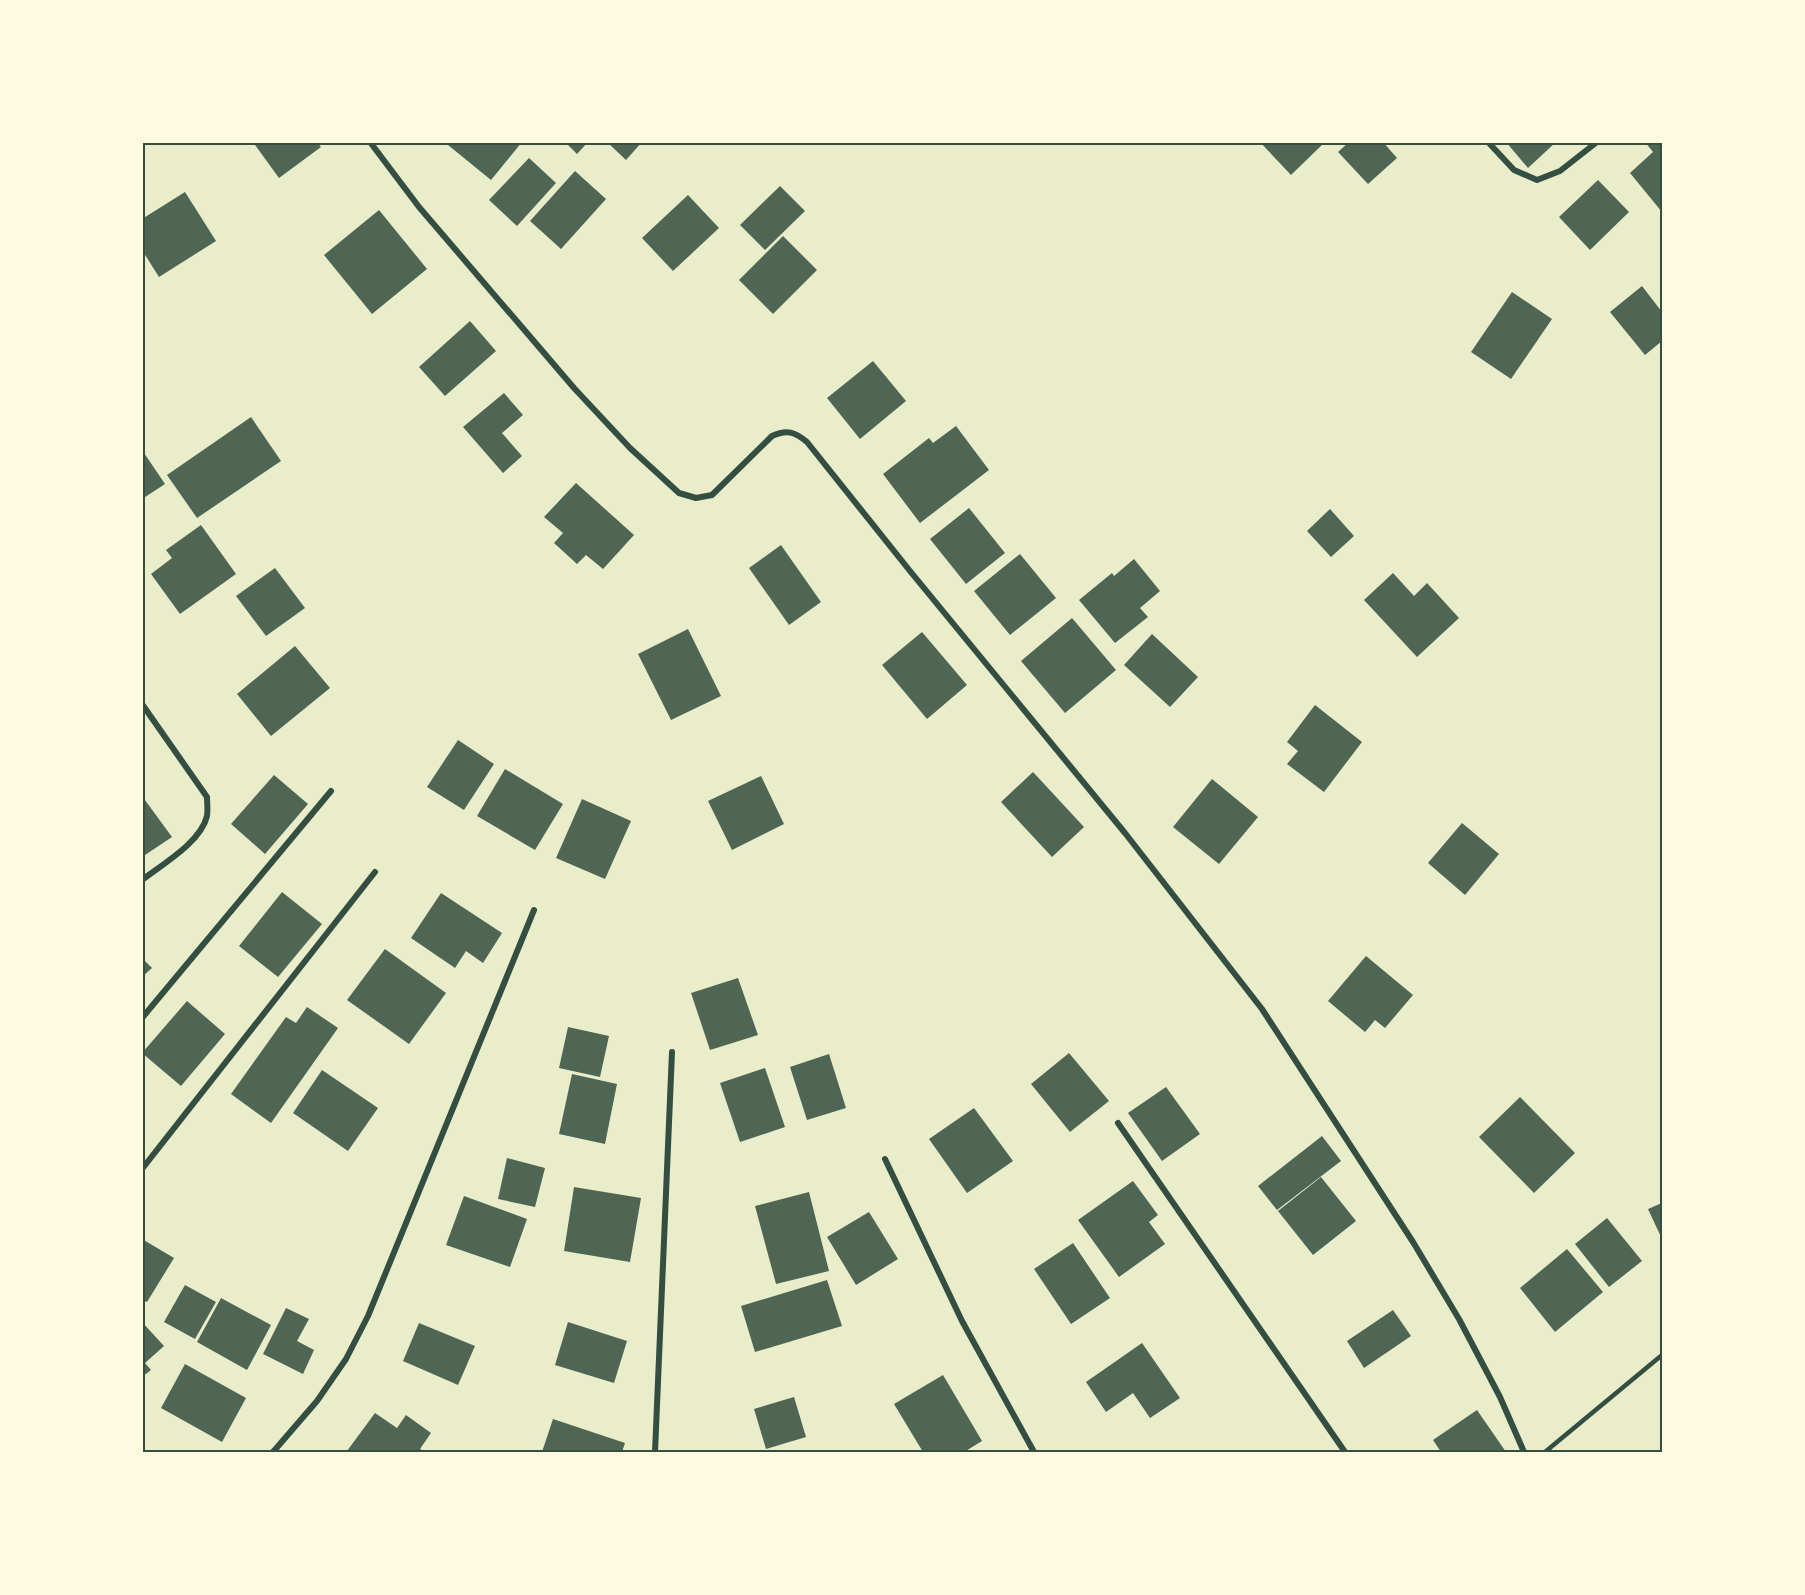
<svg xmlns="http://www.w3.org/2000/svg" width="1805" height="1595" viewBox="0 0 1805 1595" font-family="Inter,sans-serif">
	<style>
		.building { fill: #4f6655 }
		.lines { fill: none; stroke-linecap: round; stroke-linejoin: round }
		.service { stroke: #344e41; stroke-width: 4.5 }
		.minor { stroke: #344e41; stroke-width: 6 }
		.neatline { fill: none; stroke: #344e41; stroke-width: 2 }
	</style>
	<rect width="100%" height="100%" fill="#e9edc9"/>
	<!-- building -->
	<g class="building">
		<polygon points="253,142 317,142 321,147 279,178"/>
		<polygon points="449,142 522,142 491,180 448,145"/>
		<polygon points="565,142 588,142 577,154"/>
		<polygon points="607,142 642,142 626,160"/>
		<polygon points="1260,142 1325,142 1291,175"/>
		<polygon points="1349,142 1383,142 1397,158 1368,184 1338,152"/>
		<polygon points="1506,142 1556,142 1528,168"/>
		<polygon points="1645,142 1662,142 1662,212 1630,173 1653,152"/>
		<polygon points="529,158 556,183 517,226 489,200"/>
		<polygon points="575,171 606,199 561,249 530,221"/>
		<polygon points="1598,180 1629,212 1590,250 1559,217"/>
		<polygon points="780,186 805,211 765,250 740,225"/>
		<polygon points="185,192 216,241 159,277 142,250 142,219"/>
		<polygon points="688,195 719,228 673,271 642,238"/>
		<polygon points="379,210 427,269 372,314 324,255"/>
		<polygon points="783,236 817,270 773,314 739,280"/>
		<polygon points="1642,286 1662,312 1662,341 1645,355 1610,312"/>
		<polygon points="1512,292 1552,319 1511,379 1471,352"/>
		<polygon points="470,321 496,351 445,396 419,367"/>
		<polygon points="873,361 906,401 860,439 827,398"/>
		<polygon points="504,393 523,415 502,433 522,456 503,473 463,427"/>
		<polygon points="251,417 281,461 197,518 167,475"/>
		<polygon points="956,426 989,470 920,523 883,474 929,438 933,443"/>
		<polygon points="142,450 165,484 142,499"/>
		<polygon points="576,483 634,535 603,569 586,555 577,564 554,543 563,533 544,517"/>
		<polygon points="969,508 1005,553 966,584 930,539"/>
		<polygon points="1330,509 1354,536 1331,557 1307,531"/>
		<polygon points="201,525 236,574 180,614 151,574 172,558 166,550"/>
		<polygon points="781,545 821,602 789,625 749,568"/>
		<polygon points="1020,554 1056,598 1010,635 974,591"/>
		<polygon points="1134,559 1160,591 1140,608 1148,617 1115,643 1079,600 1112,573 1114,576"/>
		<polygon points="275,568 305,608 266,636 236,596"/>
		<polygon points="1393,573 1414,596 1427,583 1459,618 1417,657 1364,600"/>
		<polygon points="1072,618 1116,670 1065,713 1021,661"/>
		<polygon points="688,629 721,696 671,720 638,654"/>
		<polygon points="922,632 967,685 927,719 882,665"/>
		<polygon points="1152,634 1198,677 1170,707 1124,665"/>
		<polygon points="295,646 330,688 271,736 237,694"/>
		<polygon points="1315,705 1362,742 1324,792 1287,764 1298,751 1287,742"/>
		<polygon points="458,740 494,764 464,810 427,787"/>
		<polygon points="505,769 563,804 535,850 477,816"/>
		<polygon points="1033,772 1084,827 1052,857 1001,802"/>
		<polygon points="274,775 308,804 265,854 231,824"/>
		<polygon points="761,776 784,824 732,850 708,801"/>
		<polygon points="1212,779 1258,817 1219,864 1173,827"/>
		<polygon points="142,796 172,837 142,857"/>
		<polygon points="582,799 631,821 605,879 556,858"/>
		<polygon points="1462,823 1499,854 1465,895 1428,863"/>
		<polygon points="282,892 322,924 278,977 239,946"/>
		<polygon points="441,893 502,933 483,963 466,951 455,968 411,938"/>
		<polygon points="385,949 446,993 409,1044 347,1000"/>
		<polygon points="1366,956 1413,995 1385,1028 1375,1020 1365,1032 1328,1001"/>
		<polygon points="142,958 152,968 142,977"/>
		<polygon points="738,978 758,1035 710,1050 691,993"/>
		<polygon points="187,1001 225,1034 181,1086 142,1053"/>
		<polygon points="307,1007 338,1028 271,1123 231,1094 286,1017 296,1023"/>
		<polygon points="568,1027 609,1036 600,1077 559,1068"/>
		<polygon points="1069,1053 1109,1101 1070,1132 1031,1084"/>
		<polygon points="829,1054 846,1108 807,1120 790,1067"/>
		<polygon points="765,1068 785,1127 740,1142 720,1083"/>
		<polygon points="322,1070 378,1108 348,1151 293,1113"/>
		<polygon points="572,1074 617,1084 605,1144 559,1134"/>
		<polygon points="1166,1087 1200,1134 1162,1161 1128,1113"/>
		<polygon points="1520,1097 1575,1153 1534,1193 1479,1137"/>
		<polygon points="974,1108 1013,1161 967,1193 929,1139"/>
		<polygon points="1322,1136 1341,1161 1277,1210 1258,1186"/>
		<polygon points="507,1158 545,1168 535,1207 498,1199"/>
		<polygon points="1321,1177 1356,1221 1313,1255 1278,1211"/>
		<polygon points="1133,1181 1158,1215 1149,1222 1165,1244 1119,1277 1078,1220"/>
		<polygon points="574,1187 641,1198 630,1262 564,1251"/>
		<polygon points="809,1192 829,1271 776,1284 755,1206"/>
		<polygon points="464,1196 527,1219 510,1267 446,1245"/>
		<polygon points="1662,1203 1662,1239 1648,1209"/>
		<polygon points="869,1212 898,1259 856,1285 827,1237"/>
		<polygon points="1607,1218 1642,1261 1609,1287 1575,1244"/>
		<polygon points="142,1239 174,1258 147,1302 142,1300"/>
		<polygon points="1073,1243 1110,1298 1071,1324 1034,1269"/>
		<polygon points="1567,1249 1603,1292 1555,1332 1520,1288"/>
		<polygon points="827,1280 842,1326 755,1352 741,1306"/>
		<polygon points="185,1285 216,1302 195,1339 164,1322"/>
		<polygon points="221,1298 271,1325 247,1370 197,1342"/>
		<polygon points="286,1308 309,1319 297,1341 314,1350 303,1374 263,1354"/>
		<polygon points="1393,1310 1411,1336 1364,1368 1347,1341"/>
		<polygon points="142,1322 164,1346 145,1363 151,1370 142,1377"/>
		<polygon points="568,1322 627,1341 614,1383 555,1365"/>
		<polygon points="419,1323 475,1346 458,1385 403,1361"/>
		<polygon points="1142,1343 1180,1398 1150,1418 1133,1393 1106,1412 1086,1382"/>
		<polygon points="185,1364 246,1398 222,1442 161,1408"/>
		<polygon points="943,1375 982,1441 964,1452 923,1452 894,1404"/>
		<polygon points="794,1397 806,1437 766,1449 754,1409"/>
		<polygon points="1477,1410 1506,1452 1441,1452 1433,1440"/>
		<polygon points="375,1413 397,1428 406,1415 431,1433 420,1449 426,1452 349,1452 347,1451"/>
		<polygon points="553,1419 625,1443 622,1452 542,1452"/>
	</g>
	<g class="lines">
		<!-- service -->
		<polyline class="service" points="1545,1452 1662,1355"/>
		<!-- minor -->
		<g class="minor">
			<path d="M370,142L419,207L574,388L630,448L679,493L696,498L712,495L772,436C787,429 795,432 807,442L910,571L1125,833L1262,1009L1413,1242L1459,1319L1500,1397L1524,1452"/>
			<polyline points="1488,142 1514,170 1537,180 1560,171 1597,142"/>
			<path d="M142,704L207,797C207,803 208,809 207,816C201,842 163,864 142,880"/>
			<polyline points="142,1018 331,791"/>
			<polyline points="1118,1123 1345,1452"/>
			<polyline points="885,1159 962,1321 1034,1452"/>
			<polyline points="142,1169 375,872"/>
			<polyline points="273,1452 317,1401 346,1359 368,1316 534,910"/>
			<polyline points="655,1452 672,1052"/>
		</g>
	</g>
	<!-- border -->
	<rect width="1805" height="1595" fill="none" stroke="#fefae0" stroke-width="288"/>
	<rect x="144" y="144" width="1517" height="1307" class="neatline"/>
</svg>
